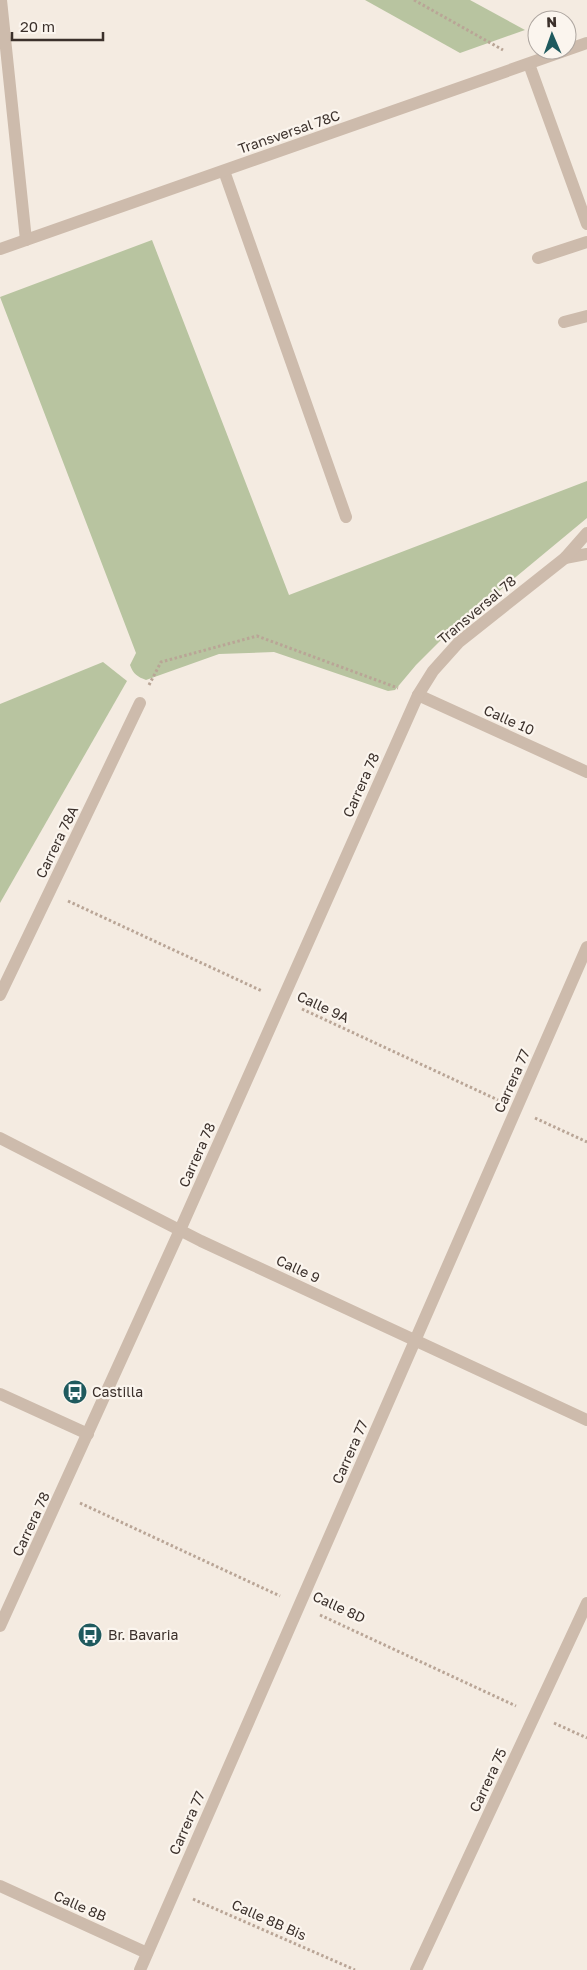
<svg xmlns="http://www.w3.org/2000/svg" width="587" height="1970" viewBox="0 0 587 1970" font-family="'Golos Text',sans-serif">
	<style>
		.green { fill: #b8c4a0 }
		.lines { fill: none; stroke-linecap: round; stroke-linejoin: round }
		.path { stroke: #b9a596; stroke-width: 3; stroke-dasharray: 2.5 2.5; stroke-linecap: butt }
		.minor { stroke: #cdbbac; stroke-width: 12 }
		.labels { text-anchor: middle; stroke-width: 4.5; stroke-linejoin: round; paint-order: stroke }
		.street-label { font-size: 14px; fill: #3b302b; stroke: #fbf5ee }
		.poi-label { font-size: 14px; fill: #3b302b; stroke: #fbf5ee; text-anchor: start }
	</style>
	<rect width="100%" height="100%" fill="#f4ebe1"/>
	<!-- green -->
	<g class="green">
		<polygon points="365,0 470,0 525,30 460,53"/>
		<path d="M152,240L289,595L587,481V518L446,635L416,665L395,690L388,691L274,652L219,654L146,680C138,677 133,674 130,665L136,653L0,297Z"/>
		<polygon points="103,662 127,681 0,903 0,704"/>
	</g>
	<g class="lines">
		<!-- path -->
		<g class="path">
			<polyline points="414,0 503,50"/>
			<polyline points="149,685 161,662 257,636 398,688"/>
			<polyline points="68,901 262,991"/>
			<polyline points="302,1009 498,1100"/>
			<polyline points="535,1118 587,1142"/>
			<polyline points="80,1503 280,1596"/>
			<polyline points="320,1615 516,1706"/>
			<polyline points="554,1723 587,1738"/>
			<polyline points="193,1899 355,1970"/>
		</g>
		<!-- minor -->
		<g class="minor">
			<polyline points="1,0 26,240"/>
			<polyline points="529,64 587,224"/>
			<polyline points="224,171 346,517"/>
			<polyline points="0,249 587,43"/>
			<polyline points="538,258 587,242"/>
			<polyline points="564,322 587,316"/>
			<polyline points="565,558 587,554"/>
			<polyline points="418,695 587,772"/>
			<polyline points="0,995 140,703"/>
			<polyline points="0,1138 201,1241 587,1420"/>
			<polyline points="0,1394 88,1434"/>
			<polyline points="0,1626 180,1230 418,695 433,671 459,642 565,558 587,533"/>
			<polyline points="0,1886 147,1953"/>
			<polyline points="140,1970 587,947"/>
			<polyline points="416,1970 587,1603"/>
		</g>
	</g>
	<!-- icons -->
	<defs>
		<symbol id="bus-disc" viewBox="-11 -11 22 22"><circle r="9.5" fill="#1f5a5e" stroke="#fbf5ee"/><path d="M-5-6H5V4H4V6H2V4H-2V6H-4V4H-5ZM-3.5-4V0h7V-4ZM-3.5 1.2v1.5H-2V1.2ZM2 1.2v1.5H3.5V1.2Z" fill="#fff"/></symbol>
	</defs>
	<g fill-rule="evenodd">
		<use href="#bus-disc" x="61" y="1378" width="28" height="28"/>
		<use href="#bus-disc" x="76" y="1621" width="28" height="28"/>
	</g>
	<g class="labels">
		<!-- street labels -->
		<g class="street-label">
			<text transform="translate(289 132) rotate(-19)" y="5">Transversal 78C</text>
			<text transform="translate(477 610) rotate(-40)" y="5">Transversal 78</text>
			<text transform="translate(509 720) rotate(24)" y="5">Calle 10</text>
			<text transform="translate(361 785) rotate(-66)" y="5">Carrera 78</text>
			<text transform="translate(57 842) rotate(-64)" y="5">Carrera 78A</text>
			<text transform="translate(323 1007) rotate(25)" y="5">Calle 9A</text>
			<text transform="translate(512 1081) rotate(-66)" y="5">Carrera 77</text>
			<text transform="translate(197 1155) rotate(-66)" y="5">Carrera 78</text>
			<text transform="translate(298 1269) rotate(25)" y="5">Calle 9</text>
			<text transform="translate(350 1452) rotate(-66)" y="5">Carrera 77</text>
			<text transform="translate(31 1524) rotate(-65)" y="5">Carrera 78</text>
			<text transform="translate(339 1607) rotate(25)" y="5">Calle 8D</text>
			<text transform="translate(488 1780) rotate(-65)" y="5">Carrera 75</text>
			<text transform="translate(187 1823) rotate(-66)" y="5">Carrera 77</text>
			<text transform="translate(80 1906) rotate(24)" y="5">Calle 8B</text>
			<text transform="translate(269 1920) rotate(24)" y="5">Calle 8B Bis</text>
		</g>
		<!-- poi labels -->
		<g class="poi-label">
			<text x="92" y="1397">Castilla</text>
			<text x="108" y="1640">Br. Bavaria</text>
		</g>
	</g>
	<!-- north arrow -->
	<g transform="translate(552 35) rotate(358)"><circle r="24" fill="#fbf5ee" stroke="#aea6a0"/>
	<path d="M0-4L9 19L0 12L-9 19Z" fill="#1f5a5e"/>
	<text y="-8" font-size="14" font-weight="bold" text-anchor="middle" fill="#3b302b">N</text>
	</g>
	<!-- scale -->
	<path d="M12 32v8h91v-8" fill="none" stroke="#3b302b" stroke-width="2.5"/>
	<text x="20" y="32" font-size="15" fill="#3b302b" stroke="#fbf5ee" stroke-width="4" paint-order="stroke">20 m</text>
</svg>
